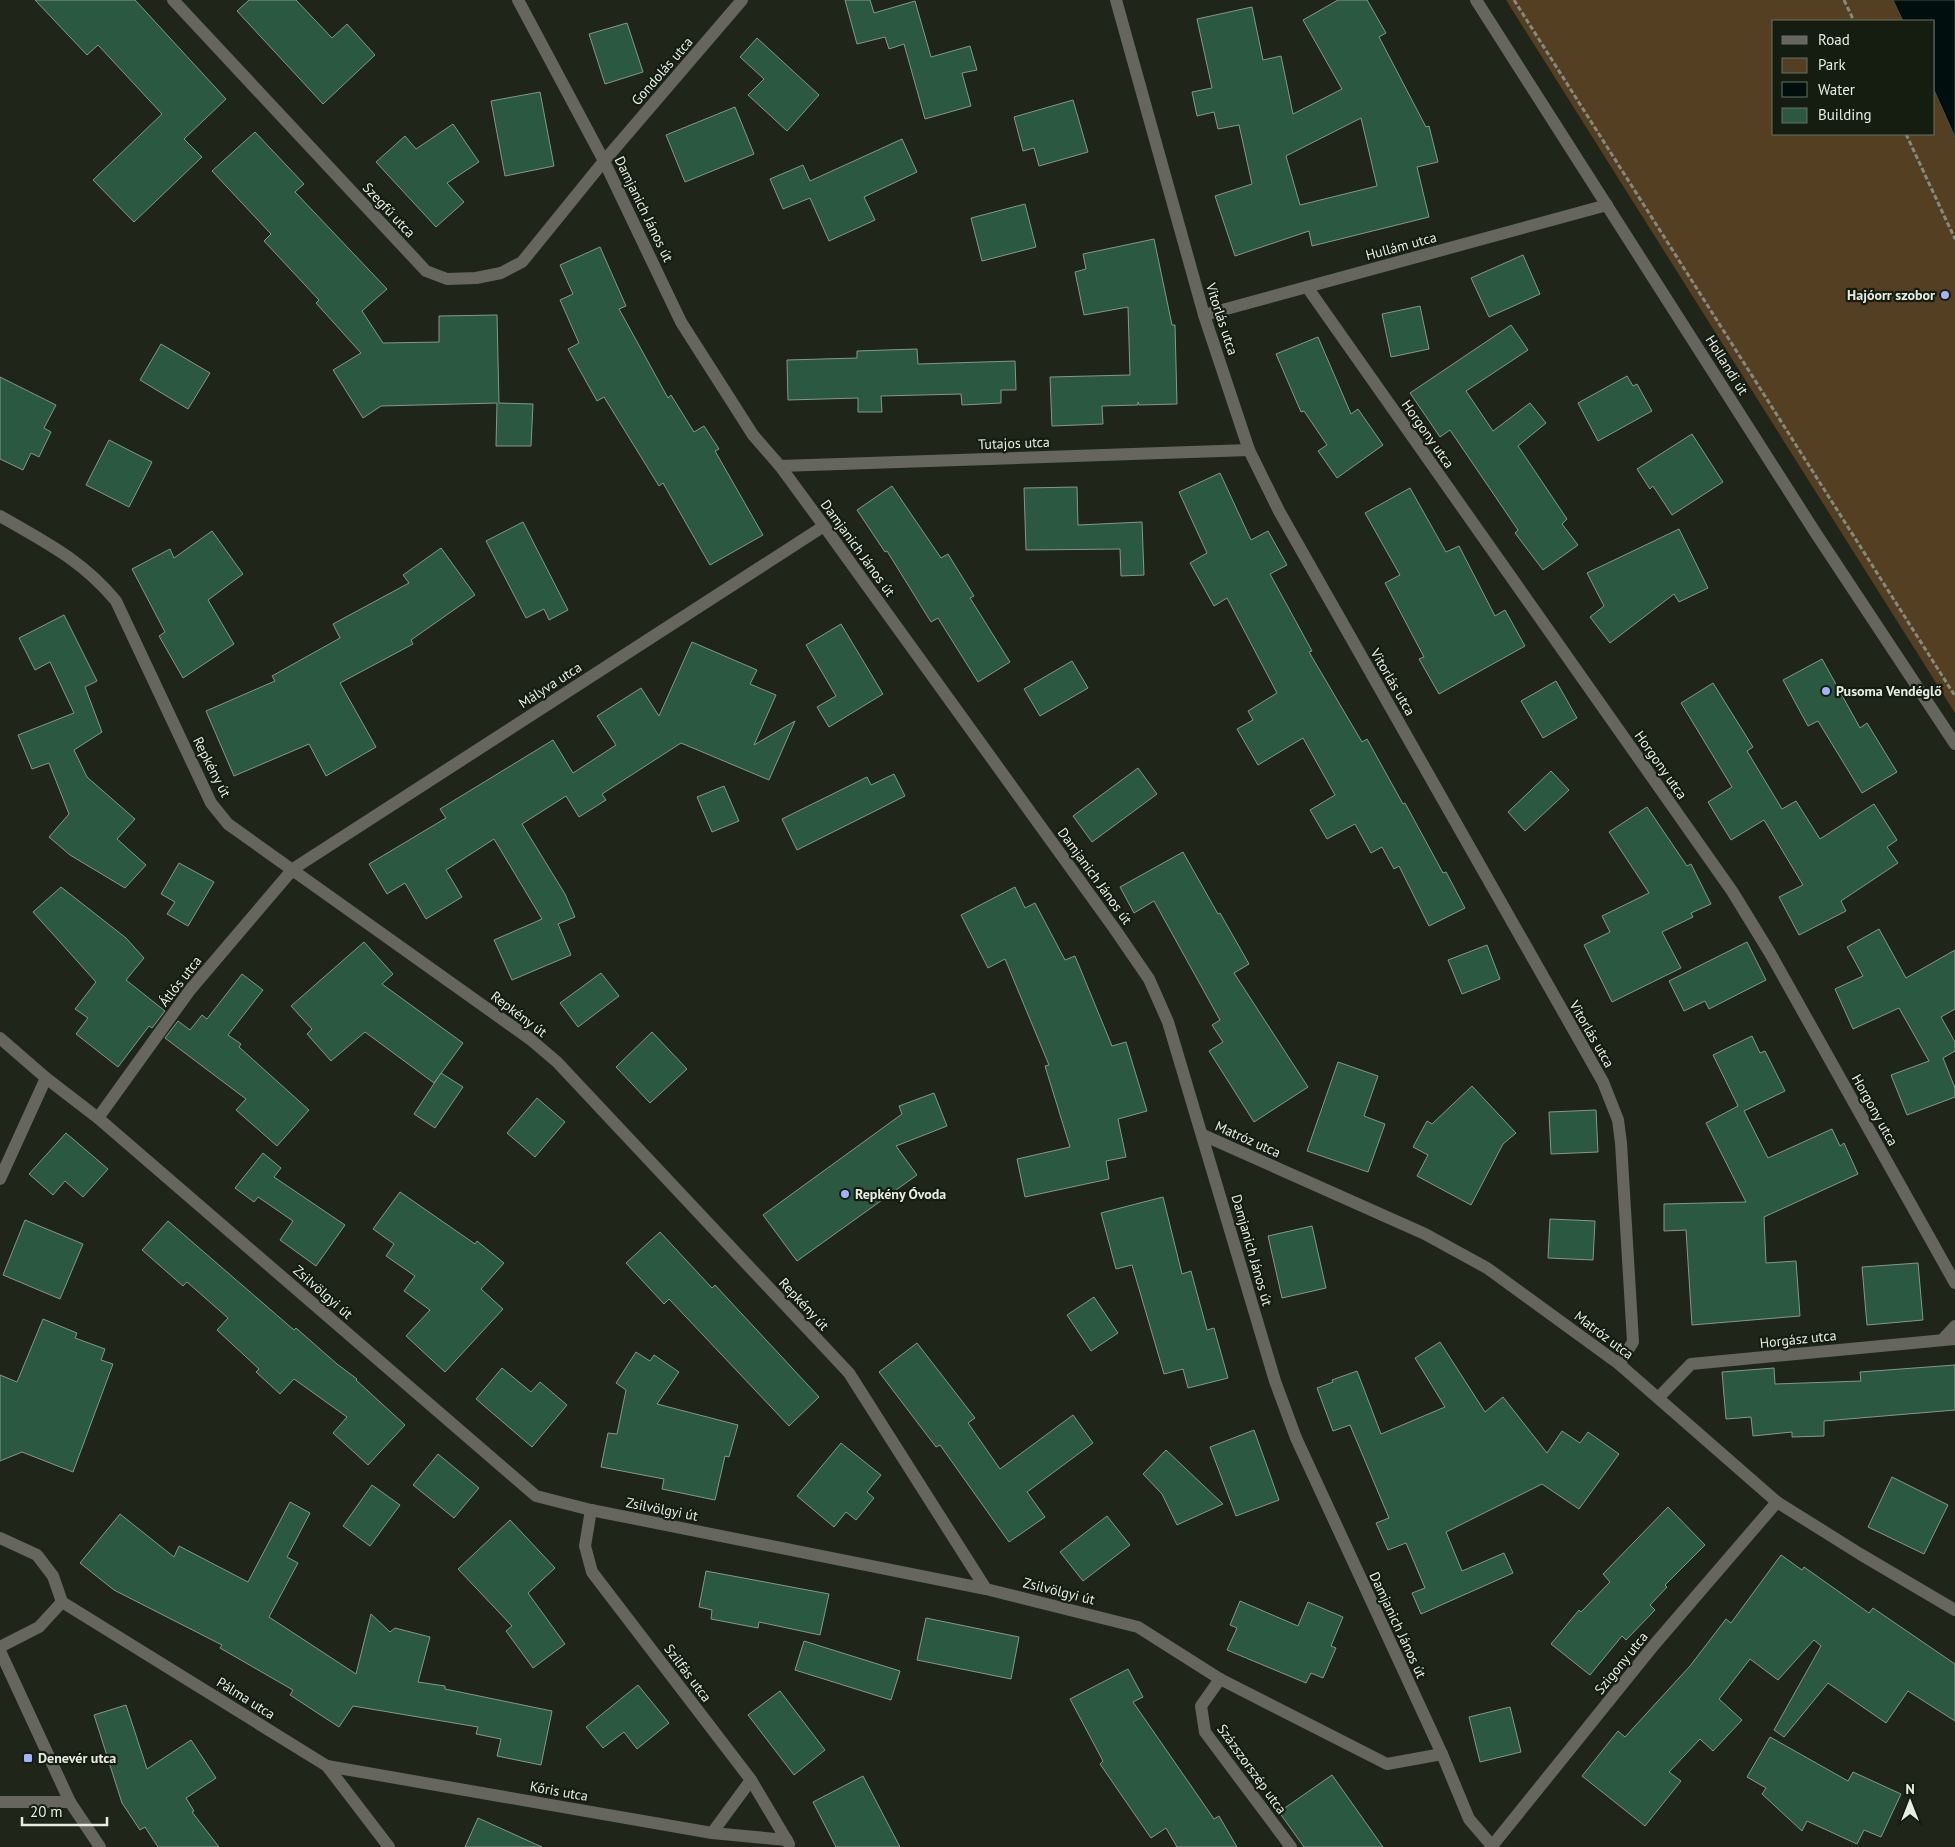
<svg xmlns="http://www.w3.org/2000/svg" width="1955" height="1847" viewBox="0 0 1955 1847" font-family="'PT Sans',sans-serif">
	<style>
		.green { fill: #543f22 }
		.water { fill: #000e0d; stroke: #46514e }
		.building { fill: #2b5841; stroke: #85978c; fill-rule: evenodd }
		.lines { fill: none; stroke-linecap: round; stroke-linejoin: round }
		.path { stroke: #848a7f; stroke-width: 3; stroke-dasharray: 5 2.5; stroke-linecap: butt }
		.pedestrian { stroke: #67665e; stroke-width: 12 }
		.minor { stroke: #67665e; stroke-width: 12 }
		.tertiary { stroke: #67665e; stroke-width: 12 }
		.poi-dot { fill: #a5b1fc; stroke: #151c10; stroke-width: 2 }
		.labels { text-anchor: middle; stroke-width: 4.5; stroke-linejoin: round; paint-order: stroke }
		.street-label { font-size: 14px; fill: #e8ede4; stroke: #151c10 }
		.poi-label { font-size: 14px; font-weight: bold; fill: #e8ede4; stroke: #151c10; text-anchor: start }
	</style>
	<rect width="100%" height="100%" fill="#1f2619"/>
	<!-- green -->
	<polygon class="green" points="1506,0 1893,0 1903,21 1774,21 1774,134 1934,134 1934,90 1955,137 1955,713"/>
	<!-- water -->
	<polygon class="water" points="1893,0 1955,0 1955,137 1934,90 1934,21 1903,21"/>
	<!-- building -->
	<g class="building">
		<polygon points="35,0 135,0 226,99 184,139 202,157 134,222 93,180 162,114 98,45 87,55"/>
		<polygon points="249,0 296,0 332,38 347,24 375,55 323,104 237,11"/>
		<polygon points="845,0 870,0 874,13 915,1 931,57 970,46 977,70 962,73 971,106 925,119 904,44 889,49 885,37 857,44"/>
		<path d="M1338,0H1367L1386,33L1379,37L1426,127L1429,126L1438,162L1417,167L1429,217L1312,246L1309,231L1235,256L1215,196L1252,184L1239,125L1218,129L1214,112L1197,116L1192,92L1212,88L1197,19L1252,7L1263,60L1281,56L1293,114L1342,89L1303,20ZM1361,118L1377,186L1300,205L1286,156Z"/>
		<polygon points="627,23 643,72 605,84 589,34"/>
		<polygon points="757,38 819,95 787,131 748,95 764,79 740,57"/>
		<polygon points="540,92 554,166 505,176 491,101"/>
		<polygon points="1073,100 1088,152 1039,166 1034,148 1023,151 1014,117"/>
		<polygon points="735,107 754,154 685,182 666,135"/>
		<polygon points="453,124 479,162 447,183 464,202 436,227 376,162 405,136 416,149"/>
		<polygon points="255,132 304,184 295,192 387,289 362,311 383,343 439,342 439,316 497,315 499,403 533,404 531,446 496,446 497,403 381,406 363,418 333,370 361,353 316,303 319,300 264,241 271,234 212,171"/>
		<polygon points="902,139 917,172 864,197 875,220 829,241 810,198 783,209 770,179 803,165 810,181"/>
		<polygon points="1025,204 1036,247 982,261 971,218"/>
		<polygon points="1154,239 1172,325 1175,325 1177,404 1139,405 1138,402 1138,405 1102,406 1103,424 1052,426 1050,377 1130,375 1128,307 1084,315 1075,272 1086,269 1083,254"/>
		<polygon points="600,247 626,306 619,309 668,398 671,395 694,432 704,426 719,449 715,451 763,535 710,565 663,483 659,486 604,397 597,401 568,349 579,343 560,300 573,294 560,265"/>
		<polygon points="1523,255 1540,294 1489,317 1471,278"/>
		<polygon points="1420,306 1429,349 1391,357 1382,314"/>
		<polygon points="1511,325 1528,350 1466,391 1493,431 1530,403 1546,423 1518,446 1567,519 1562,524 1578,545 1543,570 1515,533 1518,530 1450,430 1440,437 1410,393"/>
		<polygon points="1318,337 1351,414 1358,409 1383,445 1337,478 1318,451 1327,445 1304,411 1301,412 1276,354"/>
		<polygon points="161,344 210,373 188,409 140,380"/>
		<polygon points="917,349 918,364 1015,361 1016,390 1001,390 1001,403 962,405 961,394 881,396 882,412 858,412 858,398 788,400 787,360 857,358 857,351"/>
		<polygon points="1627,376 1633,386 1637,384 1652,411 1598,441 1578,403"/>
		<polygon points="0,377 56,405 44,428 51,432 39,457 31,453 23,470 0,459"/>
		<polygon points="1692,434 1723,482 1672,515 1653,486 1650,489 1637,469"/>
		<polygon points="109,440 152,462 129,507 86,485"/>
		<polygon points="1220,473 1251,540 1268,531 1287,565 1270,574 1312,651 1309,652 1362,742 1367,739 1403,804 1405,803 1443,873 1446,872 1465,908 1429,926 1399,866 1394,869 1382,847 1371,853 1355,824 1327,839 1310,810 1335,795 1303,738 1258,765 1237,729 1253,720 1248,711 1277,693 1227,598 1214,606 1190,563 1207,553 1179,492"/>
		<polygon points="892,486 941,558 948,554 974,596 970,598 1010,662 978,682 938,618 931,622 887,551 885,552 857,510"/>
		<polygon points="1077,487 1078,525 1142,522 1144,575 1121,576 1120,549 1026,550 1024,488"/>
		<polygon points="1410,488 1446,552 1459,546 1495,616 1505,610 1525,646 1439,694 1419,659 1424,657 1385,583 1400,575 1365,513"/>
		<polygon points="523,522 568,610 549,620 544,609 526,618 486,541"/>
		<polygon points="1679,529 1708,588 1679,602 1674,594 1610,643 1590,617 1604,606 1587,573"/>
		<polygon points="212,531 243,574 208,600 234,644 183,678 159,636 165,632 132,569 170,549 174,558"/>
		<polygon points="441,548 475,595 411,640 413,644 340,683 376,747 326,776 309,744 234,776 206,711 275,681 272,676 340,638 333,624 409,583 403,575"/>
		<polygon points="64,615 97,681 85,687 102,732 74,750 87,777 135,819 117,839 146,865 125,888 70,855 49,837 69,814 49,763 32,769 18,735 74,713 50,662 35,670 19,638"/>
		<polygon points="841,624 883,694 829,727 817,707 836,696 806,645"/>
		<polygon points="692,642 757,670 750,684 776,695 754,745 795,721 769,780 681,743 602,794 606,800 579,817 566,796 522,824 565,894 575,917 558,924 571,955 512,980 494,940 542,919 494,839 446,870 462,897 426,919 405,883 387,894 369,864 446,818 440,809 553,740 573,773 616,745 597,716 641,688 659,716"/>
		<polygon points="1822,659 1860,728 1867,723 1897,772 1862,793 1818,721 1808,726 1783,680"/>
		<polygon points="1072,661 1088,688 1040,716 1024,689"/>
		<polygon points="1556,681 1577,718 1543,738 1521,701"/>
		<polygon points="1713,683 1753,747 1747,751 1782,809 1796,801 1820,839 1874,804 1897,840 1887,847 1898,863 1841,901 1846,911 1799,935 1779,897 1803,885 1764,820 1731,840 1708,802 1732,787 1681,703"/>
		<polygon points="1138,768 1157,794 1092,842 1073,816"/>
		<polygon points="1551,771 1569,790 1525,831 1508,812"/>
		<polygon points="894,774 905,796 797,850 782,819 867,777 871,785"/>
		<polygon points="724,786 739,821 712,832 697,797"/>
		<polygon points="1647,807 1687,866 1691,864 1711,904 1691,913 1693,917 1662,932 1681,968 1612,1002 1584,945 1610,932 1602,916 1649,893 1609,832"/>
		<polygon points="1183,852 1218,914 1220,913 1249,964 1234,973 1308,1087 1254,1122 1209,1051 1223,1042 1212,1025 1220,1020 1154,901 1134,913 1120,887"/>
		<polygon points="179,863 214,882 188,926 167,914 175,902 161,894"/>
		<polygon points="61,887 126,938 144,958 126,980 165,1011 152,1028 149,1026 118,1067 76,1034 88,1018 75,1009 96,982 33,912"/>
		<polygon points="1015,887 1025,908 1035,903 1065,960 1075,956 1112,1046 1126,1042 1147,1111 1118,1119 1126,1157 1106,1161 1109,1179 1025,1197 1017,1159 1070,1147 1045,1066 1049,1065 1005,959 988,968 961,915"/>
		<polygon points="1879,929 1906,978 1955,950 1955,1009 1941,1017 1955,1042 1955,1051 1943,1058 1955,1088 1955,1097 1907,1115 1891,1075 1929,1061 1899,1008 1853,1029 1835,989 1863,976 1847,947"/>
		<polygon points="364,942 393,974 382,984 463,1043 434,1083 365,1032 331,1061 307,1034 312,1029 291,1006"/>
		<polygon points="1747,942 1766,980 1709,1009 1705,1001 1684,1011 1669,981"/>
		<polygon points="1487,945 1500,979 1462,994 1448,960"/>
		<polygon points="601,973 619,996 578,1027 560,1003"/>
		<polygon points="242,974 263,990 228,1035 241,1044 239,1047 309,1110 277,1146 236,1110 246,1099 165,1038 178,1021 190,1030 202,1015 207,1019"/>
		<polygon points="652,1032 687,1069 650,1103 616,1067"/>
		<polygon points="1752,1036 1760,1053 1765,1051 1785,1091 1744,1111 1768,1158 1832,1129 1840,1146 1844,1143 1858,1174 1764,1217 1766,1263 1796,1261 1800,1316 1692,1325 1686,1230 1664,1231 1664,1204 1746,1202 1706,1123 1738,1106 1713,1055"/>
		<polygon points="1338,1062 1378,1076 1364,1116 1385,1124 1368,1172 1307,1151"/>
		<polygon points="441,1073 463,1087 435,1128 414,1114"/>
		<polygon points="1472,1086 1516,1133 1503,1144 1471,1205 1417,1176 1428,1155 1413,1147 1427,1121 1432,1124"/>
		<polygon points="934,1093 947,1126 896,1146 917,1175 797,1261 763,1215 902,1114 899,1106"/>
		<polygon points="537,1098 565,1122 535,1157 507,1133"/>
		<polygon points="1596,1110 1598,1152 1551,1154 1549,1112"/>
		<polygon points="66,1133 108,1169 83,1197 65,1181 53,1195 29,1174"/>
		<polygon points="263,1153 281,1168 274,1177 345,1225 316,1266 280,1240 293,1221 258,1197 254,1202 235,1188"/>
		<polygon points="400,1192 475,1244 477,1241 504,1263 481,1289 503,1309 445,1372 406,1336 430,1310 404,1291 415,1276 386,1256 394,1244 373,1229"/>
		<polygon points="1163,1197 1182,1274 1191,1271 1207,1330 1214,1328 1228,1378 1188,1388 1183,1369 1164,1374 1132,1265 1116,1269 1101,1213"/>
		<polygon points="1550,1219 1595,1221 1593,1260 1548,1258"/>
		<polygon points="25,1220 83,1244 60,1299 3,1275"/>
		<polygon points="168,1221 294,1330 296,1328 337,1364 357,1379 356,1380 405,1425 368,1465 333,1433 347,1417 294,1379 280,1394 256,1372 259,1369 217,1330 228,1318 187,1282 183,1286 142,1250"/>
		<polygon points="1312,1226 1326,1288 1282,1298 1268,1236"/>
		<polygon points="660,1232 712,1288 715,1285 819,1397 789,1426 669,1299 664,1304 626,1263"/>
		<polygon points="1918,1263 1923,1320 1867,1325 1862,1267"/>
		<polygon points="1094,1297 1118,1333 1091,1351 1067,1315"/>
		<polygon points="43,1319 77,1333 75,1338 105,1349 101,1360 113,1364 73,1472 22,1452 0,1461 0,1375 17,1382"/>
		<polygon points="1440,1342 1485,1412 1503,1397 1547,1453 1562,1431 1580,1443 1588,1432 1619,1454 1579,1509 1542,1484 1446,1532 1462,1571 1504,1553 1513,1573 1421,1614 1412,1593 1425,1588 1406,1543 1388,1550 1376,1523 1389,1518 1350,1425 1333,1431 1317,1388 1333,1382 1332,1380 1357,1371 1381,1434 1445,1407 1415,1358"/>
		<polygon points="917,1343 975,1418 968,1423 1000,1469 1073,1415 1093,1443 1027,1492 1045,1517 1009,1542 940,1445 936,1447 879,1372"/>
		<polygon points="636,1352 650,1361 654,1355 679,1372 657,1404 738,1425 729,1457 725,1456 715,1500 662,1489 664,1479 601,1467 608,1433 617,1434 626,1390 616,1383"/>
		<polygon points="1955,1365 1955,1410 1824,1421 1824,1436 1792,1437 1792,1432 1753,1436 1751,1417 1726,1419 1722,1372 1774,1368 1775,1384 1861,1381 1860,1372"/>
		<polygon points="502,1368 531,1392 540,1382 567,1405 532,1447 476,1399"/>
		<polygon points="1254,1430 1279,1500 1236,1516 1210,1447"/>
		<polygon points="841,1443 881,1475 867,1492 874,1498 856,1520 846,1512 834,1527 797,1496"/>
		<polygon points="1166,1450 1223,1504 1177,1525 1162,1494 1143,1474"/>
		<polygon points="438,1454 479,1488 454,1518 413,1485"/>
		<polygon points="1892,1477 1948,1505 1924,1554 1868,1527"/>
		<polygon points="372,1485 400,1505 370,1546 343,1526"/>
		<polygon points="290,1502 310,1513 287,1557 298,1563 269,1617 356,1674 371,1614 390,1632 395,1628 430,1637 418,1682 445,1686 445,1689 552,1711 541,1765 497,1756 501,1739 476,1734 478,1727 353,1706 339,1727 290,1695 293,1690 220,1648 222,1645 114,1590 80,1563 120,1514 174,1557 179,1546 248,1582"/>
		<polygon points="1668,1507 1705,1545 1665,1585 1667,1587 1650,1605 1655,1610 1626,1640 1622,1636 1590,1675 1551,1644 1579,1610 1581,1612 1610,1582 1603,1574"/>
		<polygon points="1107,1516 1130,1545 1083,1581 1060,1552"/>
		<polygon points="510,1520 555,1568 528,1593 565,1644 533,1668 506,1631 512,1626 458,1569"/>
		<polygon points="1781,1555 1802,1570 1804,1567 1869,1613 1873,1608 1955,1664 1955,1721 1908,1691 1886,1723 1828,1683 1784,1737 1774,1730 1821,1646 1814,1640 1778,1680 1750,1659 1719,1699 1742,1720 1713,1751 1700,1739 1669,1772 1681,1781 1645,1826 1582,1776 1618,1731 1625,1737 1690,1666 1726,1619 1731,1623"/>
		<polygon points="706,1571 829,1594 820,1635 759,1622 758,1628 711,1619 712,1610 699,1607"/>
		<polygon points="1240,1601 1298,1626 1308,1602 1343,1617 1331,1646 1336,1648 1323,1678 1311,1673 1306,1683 1227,1650 1237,1628 1230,1625"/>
		<polygon points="926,1618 1019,1637 1011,1679 917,1660"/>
		<polygon points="804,1641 900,1671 891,1700 795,1670"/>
		<polygon points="1128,1669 1143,1697 1133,1702 1214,1819 1219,1816 1237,1847 1177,1847 1166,1828 1151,1838 1100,1764 1103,1761 1070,1699"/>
		<polygon points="638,1685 669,1723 637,1749 624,1732 603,1748 586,1727"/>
		<polygon points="780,1691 825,1750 794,1775 748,1715"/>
		<polygon points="126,1705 147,1769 191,1740 216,1778 186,1798 194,1811 192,1812 219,1847 158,1847 145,1827 140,1830 122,1803 94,1715"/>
		<polygon points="1510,1707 1521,1752 1480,1762 1469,1717"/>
		<polygon points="1770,1737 1848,1781 1853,1772 1901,1794 1881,1837 1864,1830 1857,1844 1807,1821 1802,1831 1762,1794 1766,1788 1747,1777"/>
		<polygon points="1332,1775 1383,1847 1304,1847 1279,1812"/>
		<polygon points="863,1776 900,1847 836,1847 813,1802"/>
		<polygon points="478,1818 542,1847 465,1847"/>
	</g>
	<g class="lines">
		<!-- path -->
		<g class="path">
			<polyline points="1514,0 1955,696"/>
			<polyline points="1844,0 1854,21"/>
			<polyline points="1906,134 1955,239"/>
		</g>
		<!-- pedestrian -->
		<polyline class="pedestrian" points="98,1118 190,990"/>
		<!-- minor -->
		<g class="minor">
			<polyline points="173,0 426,271 447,279 476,278 501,273 522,262 604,161 742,0"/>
			<polyline points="518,0 604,161 681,322 753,435 780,466 824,526 1114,928 1149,979 1168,1022 1275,1381 1296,1438 1442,1754 1469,1819 1493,1847"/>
			<polyline points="1116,0 1204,315 1249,450 1279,511 1603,1082 1618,1120 1621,1143 1633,1342 1619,1364"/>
			<polyline points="1307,287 1732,891 1770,953 1955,1283"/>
			<polyline points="1204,315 1607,205"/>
			<polyline points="780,466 1249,450"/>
			<path d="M0,516C45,542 82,560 116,601L211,803L228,824L530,1039L557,1062L849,1373L986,1589"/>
			<polyline points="190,990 293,869 824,526"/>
			<polyline points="0,1038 46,1078 98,1118 536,1496 591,1510 986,1589 1138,1627 1220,1679 1387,1764 1442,1754"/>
			<polyline points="1203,1135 1425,1234 1487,1268 1619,1364 1777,1502 1860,1554 1955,1610"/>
			<polyline points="0,1179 46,1078"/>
			<polyline points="1942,1340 1955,1326"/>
			<polyline points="1658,1398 1691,1364 1955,1339"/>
			<polyline points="591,1510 585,1546 592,1572 751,1780 789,1844"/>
			<polyline points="0,1538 37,1555 53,1576 62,1602 327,1766 389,1847"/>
			<polyline points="0,1647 39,1627 62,1602"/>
			<polyline points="1220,1679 1201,1706 1205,1732 1291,1847"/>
			<polyline points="327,1766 712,1833 787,1840"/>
			<polyline points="0,1802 70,1802"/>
			<polyline points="712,1833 751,1780"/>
			<polyline points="1492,1846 1654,1645 1777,1502"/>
		</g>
		<!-- tertiary -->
		<g class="tertiary">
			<polyline points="1476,0 1815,532 1955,744"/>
			<polyline points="0,1651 70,1802 100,1847"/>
		</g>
	</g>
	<!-- markers -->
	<g class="poi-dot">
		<circle cx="1945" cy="295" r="5"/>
		<circle cx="1826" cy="691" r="5"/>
		<circle cx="845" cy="1194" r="5"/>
		<rect x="23" y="1753" width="10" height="10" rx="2.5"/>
	</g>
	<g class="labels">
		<!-- street labels -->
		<g class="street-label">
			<text transform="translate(662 71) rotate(-49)" y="5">Gondolás utca</text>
			<text transform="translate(644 209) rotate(64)" y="5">Damjanich János út</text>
			<text transform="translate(389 210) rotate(47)" y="5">Szegfű utca</text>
			<text transform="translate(1401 246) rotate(-15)" y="5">Hullám utca</text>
			<text transform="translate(1222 319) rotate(72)" y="5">Vitorlás utca</text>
			<text transform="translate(1727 365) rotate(58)" y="5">Hollandi út</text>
			<text transform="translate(1428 434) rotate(55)" y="5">Horgony utca</text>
			<text transform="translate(1014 443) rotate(-2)" y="5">Tutajos utca</text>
			<text transform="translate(858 548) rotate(54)" y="5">Damjanich János út</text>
			<text transform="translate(1393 682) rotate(60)" y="5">Vitorlás utca</text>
			<text transform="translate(550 685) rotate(-33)" y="5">Mályva utca</text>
			<text transform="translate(1661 765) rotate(55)" y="5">Horgony utca</text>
			<text transform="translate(212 767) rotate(63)" y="5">Repkény út</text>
			<text transform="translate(1095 876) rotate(54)" y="5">Damjanich János út</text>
			<text transform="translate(180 981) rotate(-52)" y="5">Átlós utca</text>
			<text transform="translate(519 1014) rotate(37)" y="5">Repkény út</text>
			<text transform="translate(1592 1034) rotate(60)" y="5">Vitorlás utca</text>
			<text transform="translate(1875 1110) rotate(61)" y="5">Horgony utca</text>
			<text transform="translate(1248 1139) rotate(24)" y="5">Matróz utca</text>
			<text transform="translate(1252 1250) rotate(74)" y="5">Damjanich János út</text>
			<text transform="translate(323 1292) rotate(41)" y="5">Zsilvölgyi út</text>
			<text transform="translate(804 1304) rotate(47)" y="5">Repkény út</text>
			<text transform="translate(1604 1335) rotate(37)" y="5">Matróz utca</text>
			<text transform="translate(1798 1339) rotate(-6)" y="5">Horgász utca</text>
			<text transform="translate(662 1509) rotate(11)" y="5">Zsilvölgyi út</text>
			<text transform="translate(1059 1591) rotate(14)" y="5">Zsilvölgyi út</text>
			<text transform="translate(1398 1625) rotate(65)" y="5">Damjanich János út</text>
			<text transform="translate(1621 1663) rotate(-51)" y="5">Szigony utca</text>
			<text transform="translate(688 1673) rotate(53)" y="5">Szilfás utca</text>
			<text transform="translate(246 1698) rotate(32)" y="5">Pálma utca</text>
			<text transform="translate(1252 1769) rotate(54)" y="5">Százszorszép utca</text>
			<text transform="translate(559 1791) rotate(10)" y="5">Kőris utca</text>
		</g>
		<!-- poi labels -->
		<g class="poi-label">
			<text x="1935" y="300" text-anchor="end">Hajóorr szobor</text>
			<text x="1836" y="696">Pusoma Vendéglő</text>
			<text x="855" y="1199">Repkény Óvoda</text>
			<text x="38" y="1763">Denevér utca</text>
		</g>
	</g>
	<!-- legend -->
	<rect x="1772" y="20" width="162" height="115" fill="#151c10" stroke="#697065"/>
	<rect x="1782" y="36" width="25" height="8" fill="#67665e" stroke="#697065"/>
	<text x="1818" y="45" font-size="15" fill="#e8ede4">Road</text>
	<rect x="1782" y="58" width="25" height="15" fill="#543f22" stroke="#697065"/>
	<text x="1818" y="70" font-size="15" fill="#e8ede4">Park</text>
	<rect x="1782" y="82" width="25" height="15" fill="#000e0d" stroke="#697065"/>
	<text x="1818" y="95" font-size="15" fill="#e8ede4">Water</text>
	<rect x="1782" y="108" width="25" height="15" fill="#2b5841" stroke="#697065"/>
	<text x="1818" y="120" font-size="15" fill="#e8ede4">Building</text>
	<!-- north arrow -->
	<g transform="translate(1910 1802)" stroke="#151c10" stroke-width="4" paint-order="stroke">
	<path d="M0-4L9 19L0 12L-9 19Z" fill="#e8ede4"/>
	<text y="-8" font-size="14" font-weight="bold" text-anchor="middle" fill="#e8ede4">N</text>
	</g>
	<!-- scale -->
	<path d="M22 1817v8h85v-8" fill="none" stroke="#e8ede4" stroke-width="2.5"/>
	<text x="30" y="1817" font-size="15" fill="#e8ede4" stroke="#151c10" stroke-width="4" paint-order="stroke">20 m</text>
</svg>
